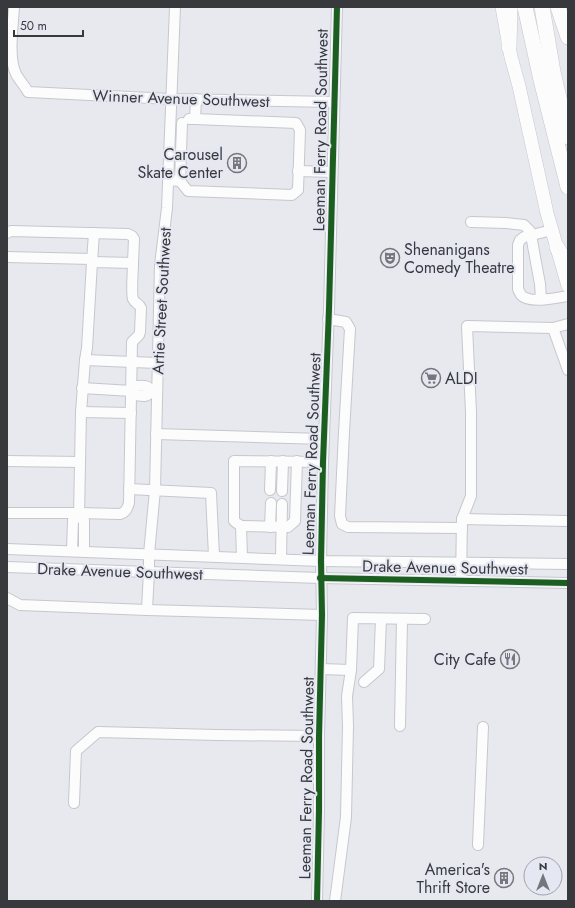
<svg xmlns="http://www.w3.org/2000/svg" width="575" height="908" viewBox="0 0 575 908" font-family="Jost,sans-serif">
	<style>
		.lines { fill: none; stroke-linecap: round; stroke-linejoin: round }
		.minor-casing { stroke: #c6c7cc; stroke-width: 12 }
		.major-casing { stroke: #c6c7cc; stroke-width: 14 }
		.highway-casing { stroke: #c6c7cc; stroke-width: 16 }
		.minor { stroke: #fcfcfd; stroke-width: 10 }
		.major { stroke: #fcfcfd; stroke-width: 13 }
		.highway { stroke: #fcfcfd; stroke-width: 15 }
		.cycleway-casing { stroke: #e5e8f2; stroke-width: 8 }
		.cycleway { stroke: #1b5e20; stroke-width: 6 }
		.labels { text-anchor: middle; stroke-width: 4; stroke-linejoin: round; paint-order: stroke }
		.street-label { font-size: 16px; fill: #38393d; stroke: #e5e8f2 }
		.poi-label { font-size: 16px; fill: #38393d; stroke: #e5e8f2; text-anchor: end }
	</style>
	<rect width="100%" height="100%" fill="#e8e9ef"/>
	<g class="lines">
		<defs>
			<g id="minor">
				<path d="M14,7C13,25 8,58 16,74C19,80 25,86 28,92L171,99L334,102"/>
				<polyline points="189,119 195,119 196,99"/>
				<polyline points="298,171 332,172"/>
				<polyline points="168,180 180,181 188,191 292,195 298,190 300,130 296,123 195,119"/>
				<polyline points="180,181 182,123"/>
				<polyline points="471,222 506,223 524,225 530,231 531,235 540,284 541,299"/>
				<path d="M552,230L524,237L520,240L518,245V289C519,291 520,293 521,295C529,304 557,298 568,296"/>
				<polyline points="7,233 11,231 128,234 132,236 134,239 133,263 92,262 87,348 85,360"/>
				<polyline points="7,257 92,259"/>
				<polyline points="92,262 94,233"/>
				<polyline points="328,319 346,322 350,329 344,432 340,516 342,524 348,527 462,528"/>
				<polyline points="553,328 568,370"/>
				<polyline points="82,388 132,391"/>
				<path d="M132,391L135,395C142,396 148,398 151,391"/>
				<path d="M132,391L135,386C141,386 148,384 151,391"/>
				<polyline points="81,412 131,413"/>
				<polyline points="156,434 324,439"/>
				<polyline points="7,461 80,462"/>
				<polyline points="129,489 211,493 214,556"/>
				<polyline points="270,490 271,461"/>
				<polyline points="282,491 283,461"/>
				<path d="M7,513H79L120,514C126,512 127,509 129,503L132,342L139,335L140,332L141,308C139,303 135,304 133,299C131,292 133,272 133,263"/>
				<polyline points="79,516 81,412 85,360 157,363"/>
				<polyline points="79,516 84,520 84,552"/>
				<polyline points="462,519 568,521"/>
				<polyline points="241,526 288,527 295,521 297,461"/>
				<polyline points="270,527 271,503"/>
				<polyline points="7,549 321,561 568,564"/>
				<polyline points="72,551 73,520 79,516"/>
				<polyline points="242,557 241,526 234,521 234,461 323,462"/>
				<polyline points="281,559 282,504"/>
				<polyline points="7,567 320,578 568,583"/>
				<polyline points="461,581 462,519 471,496 471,412 467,326 553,328 568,324"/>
				<polyline points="7,598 20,605 147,610 322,615"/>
				<polyline points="147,610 149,571 149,554 155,490 160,265 167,208 175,7"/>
				<polyline points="321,669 351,670"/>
				<polyline points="364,682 379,669 381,619"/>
				<polyline points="400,726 402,619"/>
				<polyline points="74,803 76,751 98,732 217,735 319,736"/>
				<polyline points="478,845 483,727"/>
				<polyline points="317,901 319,811 319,736 322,615 321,561 323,462 329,309 337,7"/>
				<polyline points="335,901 346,817 348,726 347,696 351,670 353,618 425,619"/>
			</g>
			<polyline id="major" points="502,7 511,57 519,86 547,213 568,286"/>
			<g id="highway">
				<polyline points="525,7 541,80 568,187"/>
				<polyline points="542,7 553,72 568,137"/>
				<polyline points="558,7 568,37"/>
				<polyline points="509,47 510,7"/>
				<polyline points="557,247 568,267"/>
			</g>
		</defs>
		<!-- minor casing -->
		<use href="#minor" class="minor-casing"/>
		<!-- major casing -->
		<use href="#major" class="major-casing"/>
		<!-- highway casing -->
		<use href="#highway" class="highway-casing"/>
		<!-- minor -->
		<use href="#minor" class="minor"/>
		<!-- major -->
		<use href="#major" class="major"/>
		<!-- highway -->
		<use href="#highway" class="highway"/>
		<defs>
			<g id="cycleway">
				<polyline points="320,578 568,583"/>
				<polyline points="317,901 319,811 319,736 322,615 321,561 323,462 329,309 337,7"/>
			</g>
		</defs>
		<!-- cycleway casing -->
		<use href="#cycleway" class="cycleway-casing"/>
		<!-- cycleway -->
		<use href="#cycleway" class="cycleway"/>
	</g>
	<!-- icons -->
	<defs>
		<symbol id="building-ring" viewBox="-11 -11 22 22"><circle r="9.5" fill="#e5e8f2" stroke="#76777b" stroke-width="1.5"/><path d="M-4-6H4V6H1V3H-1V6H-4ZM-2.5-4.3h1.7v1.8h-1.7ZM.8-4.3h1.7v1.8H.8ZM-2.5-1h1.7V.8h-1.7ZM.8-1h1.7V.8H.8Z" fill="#76777b"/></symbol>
		<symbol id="theatre-ring" viewBox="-11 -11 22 22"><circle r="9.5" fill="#e5e8f2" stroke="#76777b" stroke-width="1.5"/><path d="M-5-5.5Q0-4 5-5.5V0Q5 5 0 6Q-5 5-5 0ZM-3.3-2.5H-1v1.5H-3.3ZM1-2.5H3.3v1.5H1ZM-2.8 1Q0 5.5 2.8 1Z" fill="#76777b"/></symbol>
		<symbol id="supermarket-ring" viewBox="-11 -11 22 22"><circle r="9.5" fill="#e5e8f2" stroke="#76777b" stroke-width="1.5"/><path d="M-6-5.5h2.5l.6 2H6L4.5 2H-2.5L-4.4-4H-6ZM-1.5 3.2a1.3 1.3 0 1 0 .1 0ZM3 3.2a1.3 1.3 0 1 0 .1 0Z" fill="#76777b"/></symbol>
		<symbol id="restaurant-ring" viewBox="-11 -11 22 22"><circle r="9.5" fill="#e5e8f2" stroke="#76777b" stroke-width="1.5"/><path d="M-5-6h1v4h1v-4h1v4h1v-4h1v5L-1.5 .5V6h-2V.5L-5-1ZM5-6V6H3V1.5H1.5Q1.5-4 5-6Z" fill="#76777b"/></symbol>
	</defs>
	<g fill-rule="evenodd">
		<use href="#building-ring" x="226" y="152" width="22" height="22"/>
		<use href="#theatre-ring" x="379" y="247" width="22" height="22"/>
		<use href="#supermarket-ring" x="420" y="367" width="22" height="22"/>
		<use href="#restaurant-ring" x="499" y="648" width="22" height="22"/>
		<use href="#building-ring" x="493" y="867" width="22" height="22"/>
	</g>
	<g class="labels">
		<!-- street labels -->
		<g class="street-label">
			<text transform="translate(181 98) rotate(2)" y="6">Winner Avenue Southwest</text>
			<text transform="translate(320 130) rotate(-89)" y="6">Leeman Ferry Road Southwest</text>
			<text transform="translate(161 301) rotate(-87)" y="6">Artie Street Southwest</text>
			<text transform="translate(311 454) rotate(-88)" y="6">Leeman Ferry Road Southwest</text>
			<text transform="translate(445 567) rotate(1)" y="6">Drake Avenue Southwest</text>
			<text transform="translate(120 571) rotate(2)" y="6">Drake Avenue Southwest</text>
			<text transform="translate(306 778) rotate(-89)" y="6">Leeman Ferry Road Southwest</text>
		</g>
		<!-- poi labels -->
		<g class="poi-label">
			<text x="223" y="160">Carousel<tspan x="223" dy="18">Skate Center</tspan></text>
			<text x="404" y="255" text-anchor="start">Shenanigans<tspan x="404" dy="18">Comedy Theatre</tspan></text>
			<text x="445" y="384" text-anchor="start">ALDI</text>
			<text x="496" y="665">City Cafe</text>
			<text x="490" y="875">America's<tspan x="490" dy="18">Thrift Store</tspan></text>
		</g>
	</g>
	<!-- border -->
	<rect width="575" height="908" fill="none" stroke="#38393d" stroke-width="16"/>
	<!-- north arrow -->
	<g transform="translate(543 876)"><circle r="19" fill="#e5e8f2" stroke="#a0a2aa"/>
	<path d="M0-3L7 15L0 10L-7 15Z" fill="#76777b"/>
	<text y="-6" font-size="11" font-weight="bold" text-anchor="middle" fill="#38393d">N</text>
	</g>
	<!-- scale -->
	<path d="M14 30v6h69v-6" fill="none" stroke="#38393d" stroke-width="2"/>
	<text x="20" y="30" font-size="12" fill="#38393d" stroke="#e5e8f2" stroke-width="3" paint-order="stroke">50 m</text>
</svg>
